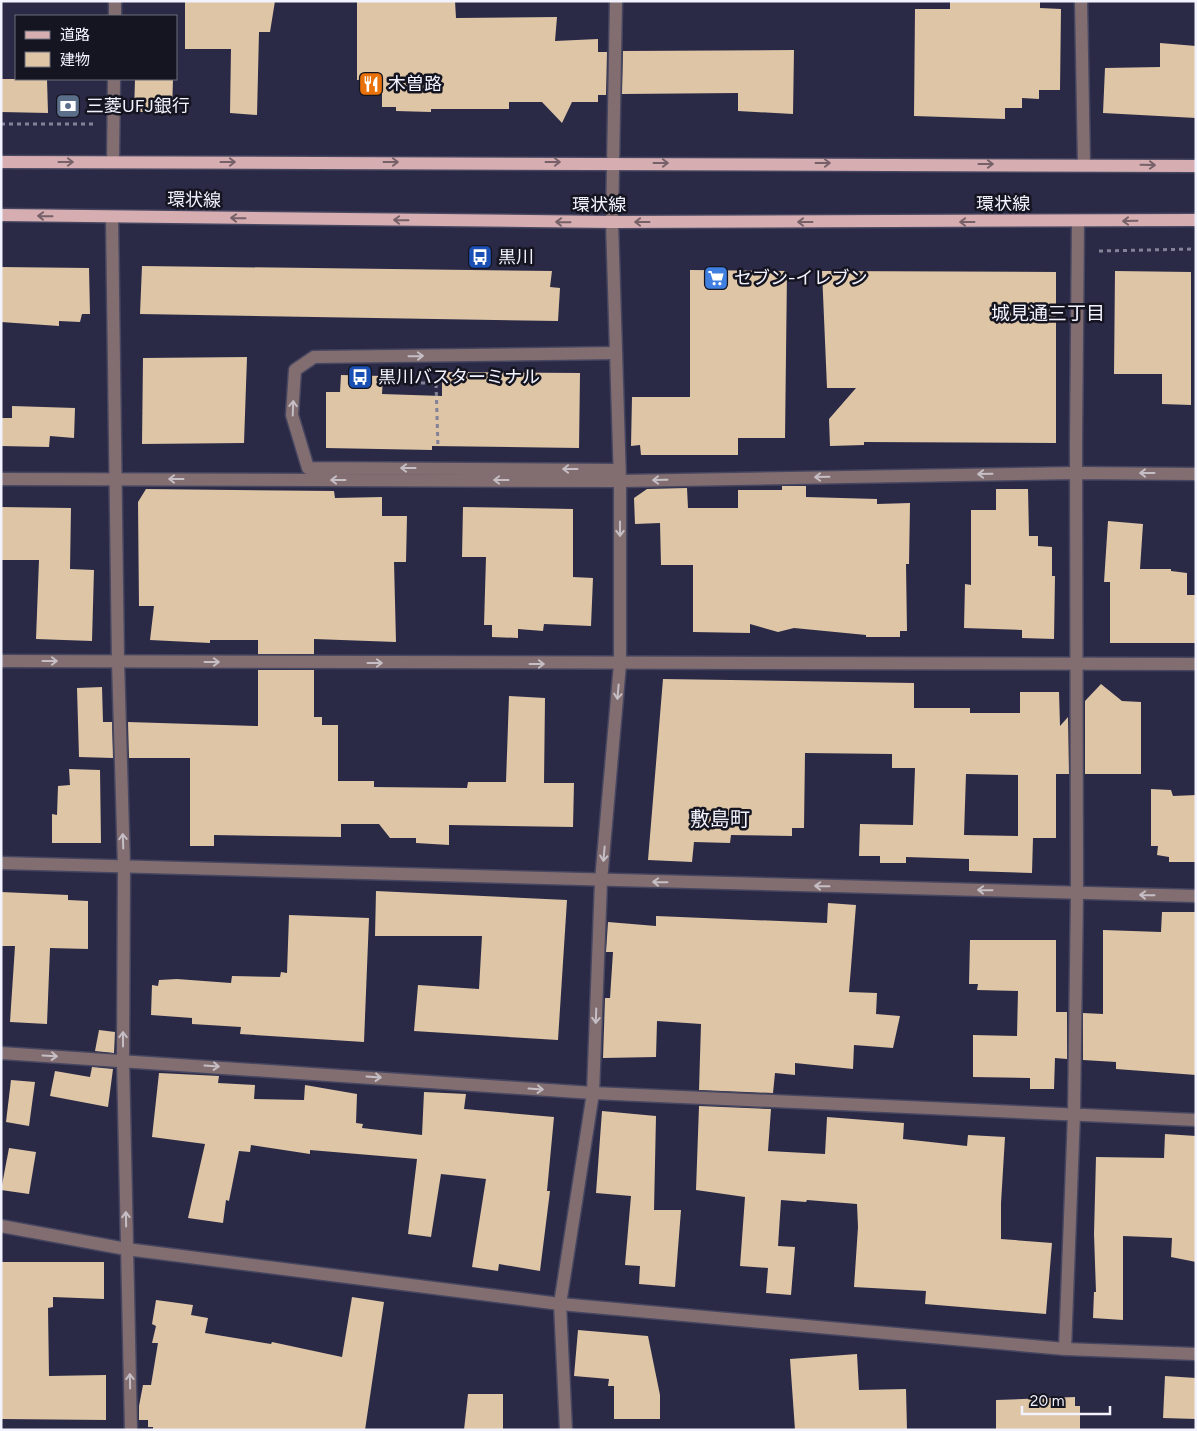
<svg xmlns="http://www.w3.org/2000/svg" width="1197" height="1431" viewBox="0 0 1197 1431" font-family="Figtree,'Noto Sans JP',sans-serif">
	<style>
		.building { fill: #ddc5a6; fill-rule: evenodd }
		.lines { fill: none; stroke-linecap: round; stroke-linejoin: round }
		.minor-casing { stroke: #474660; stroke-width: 15 }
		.major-casing { stroke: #474660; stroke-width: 15 }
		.path { stroke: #838297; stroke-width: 3; stroke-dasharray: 4 4; stroke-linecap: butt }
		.minor { stroke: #826e70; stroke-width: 12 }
		.major { stroke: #d6adb1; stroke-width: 12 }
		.oneway { stroke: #766169 }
		.oneway2 { stroke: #c5bec5 }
		.labels { text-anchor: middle; stroke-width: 5; stroke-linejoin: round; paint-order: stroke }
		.poi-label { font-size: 18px; fill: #f2f3fe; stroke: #151521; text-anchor: start }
		.street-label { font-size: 18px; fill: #f2f3fe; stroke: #151521 }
		.neighbourhood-label { font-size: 19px; fill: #f2f3fe; stroke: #151521 }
		.quarter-label { font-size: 20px; fill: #f2f3fe; stroke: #151521 }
	</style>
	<rect width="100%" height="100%" fill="#2b2a46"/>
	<!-- building -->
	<g class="building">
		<polygon points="185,1 275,1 270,32 259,32 257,115 230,113 231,49 185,49"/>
		<polygon points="357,1 455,1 456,18 557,17 555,41 598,39 598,52 607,52 606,95 598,95 598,102 572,102 562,123 542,102 509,102 509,109 431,109 431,112 396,111 396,107 382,107 382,80 357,80"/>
		<polygon points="950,1 1040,1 1040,8 1061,9 1060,90 1039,90 1039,99 1022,98 1022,108 1005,108 1005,119 914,116 915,9 950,9"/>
		<polygon points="1160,43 1196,46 1196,118 1103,113 1105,68 1160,67"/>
		<polygon points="794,50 793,114 738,111 738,93 622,94 623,51"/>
		<polygon points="1,79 47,79 48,113 1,112"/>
		<polygon points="135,79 173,79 172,112 134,112"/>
		<polygon points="142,266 552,271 550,287 560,288 558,321 140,314"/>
		<polygon points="1,267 89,268 90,314 82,314 80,322 59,321 59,326 1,322"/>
		<polygon points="690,270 787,271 785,438 738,438 738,455 641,455 640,445 631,446 632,397 690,397"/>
		<polygon points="822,271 1056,272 1056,443 864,442 864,445 830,446 829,419 856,388 827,388"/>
		<polygon points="1115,271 1191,272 1191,405 1162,404 1162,374 1114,374"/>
		<polygon points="247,357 244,443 142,444 143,358"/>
		<polygon points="442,372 580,373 579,448 432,446 432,450 326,448 326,392 340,392 341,375 383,376 382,394 442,396"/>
		<polygon points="12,406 75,408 74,438 50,436 49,447 1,446 1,418 12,418"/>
		<polygon points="782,486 806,486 806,497 877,499 877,504 910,503 909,564 906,564 907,631 900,631 900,637 866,637 866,635 794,628 778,632 750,624 750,633 693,632 693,565 661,565 660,523 635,524 634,498 647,489 687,488 688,508 738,508 738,490 782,490"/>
		<polygon points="146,489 334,491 335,498 382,497 382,516 407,516 406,562 394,562 396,642 314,639 314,654 258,654 258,640 210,640 210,643 150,640 154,606 139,606 138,502"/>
		<polygon points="996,489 1028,489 1029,536 1038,536 1038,546 1052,547 1052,576 1055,576 1054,639 1022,638 1022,630 964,628 965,584 971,585 971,510 996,510"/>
		<polygon points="1,507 71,508 70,569 94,570 92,641 36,639 39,560 1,560"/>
		<polygon points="463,507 573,509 573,577 593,578 591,626 544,624 543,631 518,629 518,638 492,637 492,625 484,625 486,557 462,557"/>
		<polygon points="1108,521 1143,524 1140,569 1171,569 1171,571 1187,573 1187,595 1196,595 1196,643 1110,643 1110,582 1104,582"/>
		<polygon points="258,670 314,670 314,717 322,717 322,725 338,725 338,781 374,781 374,787 467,788 468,782 506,782 509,696 545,698 544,783 574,783 573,827 449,825 449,845 416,843 416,838 390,838 379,824 341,824 341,837 214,835 214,846 190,846 190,758 129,758 128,722 258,726"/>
		<path d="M663,679L914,683V708H970V713H1020V692H1059L1060,726L1068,717L1069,774H1056V838H1033L1032,873L969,871V859L906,857V863H880V856H859L860,824L913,825L915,768H892V754L805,753L804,828H792V836L731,835L730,843L694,842L692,862L648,860ZM966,774L1018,775V836L964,835Z"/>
		<polygon points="1101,684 1122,701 1141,702 1141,774 1085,774 1085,701"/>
		<polygon points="102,687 103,722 112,722 113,758 79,757 77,688"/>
		<polygon points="69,769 100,770 101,843 52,843 52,814 57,815 58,786 70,785"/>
		<polygon points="1151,789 1171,790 1173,796 1196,795 1196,862 1169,862 1169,857 1157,855 1158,846 1151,846"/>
		<polygon points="376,891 567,900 558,1040 414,1031 418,985 479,989 482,936 375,936"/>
		<polygon points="1,892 68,895 68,900 88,901 88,949 50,948 47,1024 10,1022 15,946 1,946"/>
		<polygon points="828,903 856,905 849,992 877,993 876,1014 900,1016 893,1048 854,1045 853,1069 795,1063 795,1075 775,1073 773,1093 699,1090 701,1024 657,1021 656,1057 603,1058 605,998 610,998 613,952 606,952 608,922 656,926 656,916 827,923"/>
		<polygon points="1162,912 1196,912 1196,1075 1116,1069 1116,1062 1083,1060 1083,1013 1103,1014 1103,930 1161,932"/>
		<polygon points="289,915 369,918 364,1042 240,1034 241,1027 192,1024 192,1018 151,1015 152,985 158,986 159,980 177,979 231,983 232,976 280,977 281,972 287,973"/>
		<polygon points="970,940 1056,940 1056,1012 1067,1012 1067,1059 1055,1058 1054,1089 1030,1089 1030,1078 973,1077 973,1035 1017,1036 1018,991 977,990 978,984 969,984"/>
		<polygon points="99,1030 115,1032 114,1053 95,1051"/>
		<polygon points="92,1067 113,1069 108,1107 50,1096 55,1071 90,1077"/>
		<polygon points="159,1073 219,1076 218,1083 255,1085 254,1099 304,1100 305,1085 357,1094 356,1123 363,1124 362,1128 422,1135 424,1092 466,1094 464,1109 554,1117 547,1191 550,1191 540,1271 499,1264 498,1271 472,1267 486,1179 441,1174 431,1237 408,1234 417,1159 310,1150 310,1154 251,1145 250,1152 239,1151 229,1201 226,1200 223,1223 188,1218 205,1144 152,1137"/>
		<polygon points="11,1080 35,1082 29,1126 6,1122"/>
		<polygon points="699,1106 771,1109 768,1151 825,1154 827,1117 904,1123 903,1139 967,1146 968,1135 1005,1137 1001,1203 1001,1239 1052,1243 1046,1314 925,1304 926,1291 854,1287 858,1227 857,1204 807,1200 806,1202 781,1200 778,1246 795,1247 791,1295 766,1293 768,1268 740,1266 745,1197 696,1190"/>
		<polygon points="602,1111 656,1116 654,1210 681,1210 675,1287 639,1284 640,1266 625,1265 631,1196 596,1193"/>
		<polygon points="1165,1134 1196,1136 1196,1262 1171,1257 1172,1238 1123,1236 1123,1320 1093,1318 1094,1292 1096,1292 1094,1234 1096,1157 1164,1158"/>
		<polygon points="9,1148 36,1152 29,1194 1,1190"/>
		<polygon points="1,1262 104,1262 104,1299 53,1297 53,1307 48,1308 49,1376 106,1375 106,1420 1,1419"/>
		<polygon points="352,1297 384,1302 365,1430 153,1430 153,1427 148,1427 148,1420 139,1420 139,1406 143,1385 151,1385 158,1343 152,1343 156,1326 152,1324 156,1300 193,1305 191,1315 208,1318 205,1333 271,1344 272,1342 342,1357"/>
		<polygon points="578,1330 648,1336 660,1395 660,1419 614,1419 614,1386 608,1386 609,1379 574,1376"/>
		<polygon points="857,1354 859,1390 906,1389 907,1430 795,1430 790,1359"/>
		<polygon points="1165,1376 1196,1378 1196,1419 1163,1418"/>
		<polygon points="468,1394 503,1394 503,1430 464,1430"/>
		<polygon points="1075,1397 1075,1406 1080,1406 1080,1430 996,1430 996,1400"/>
	</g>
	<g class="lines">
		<defs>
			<g id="minor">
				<polyline points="1081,1 1084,164"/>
				<polyline points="115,16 115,1"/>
				<polyline points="113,162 114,79"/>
				<polyline points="112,217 118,661 124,866 123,1060 131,1430"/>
				<polyline points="616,353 314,357 295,370 292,415 308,468 619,470"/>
				<polyline points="1,479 620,481 1076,473 1196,474"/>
				<polyline points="1,661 1196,664"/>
				<polyline points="1,863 1196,896"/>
				<polyline points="1,1053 593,1093 1196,1120"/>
				<polyline points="1,1226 126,1249 560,1304 1065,1349 1196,1354"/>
				<polyline points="1065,1349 1074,1114 1077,893 1076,444 1078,222"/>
				<polyline points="566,1430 560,1304 593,1093 601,881 620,664 620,481 612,222 616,1"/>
			</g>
			<g id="major">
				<polyline points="1,162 1196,166"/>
				<polyline points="1,215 612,222 1196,220"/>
			</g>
		</defs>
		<!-- minor casing -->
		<use href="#minor" class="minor-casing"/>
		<!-- major casing -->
		<use href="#major" class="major-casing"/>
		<!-- path -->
		<g class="path">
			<polyline points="1,124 93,124"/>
			<polyline points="1099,251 1196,249"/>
			<polyline points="405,383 436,383 438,448"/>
		</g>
		<!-- minor -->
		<use href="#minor" class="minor"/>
		<!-- major -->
		<use href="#major" class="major"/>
	</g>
	<!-- one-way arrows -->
	<defs><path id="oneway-shaft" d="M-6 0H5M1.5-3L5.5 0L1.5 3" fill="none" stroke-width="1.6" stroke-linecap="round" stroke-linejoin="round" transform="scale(1.25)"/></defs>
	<g class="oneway">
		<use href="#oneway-shaft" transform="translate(66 162)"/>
		<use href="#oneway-shaft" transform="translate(228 162)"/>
		<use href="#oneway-shaft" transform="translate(391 162)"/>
		<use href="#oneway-shaft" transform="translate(553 162)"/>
		<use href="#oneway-shaft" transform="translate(661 163)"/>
		<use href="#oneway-shaft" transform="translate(823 163)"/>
		<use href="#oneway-shaft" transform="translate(986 164)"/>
		<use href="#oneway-shaft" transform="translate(1148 165) rotate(1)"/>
		<use href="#oneway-shaft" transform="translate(45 216) rotate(-179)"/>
		<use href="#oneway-shaft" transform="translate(238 218) rotate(-179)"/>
		<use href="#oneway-shaft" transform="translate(401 220) rotate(-179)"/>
		<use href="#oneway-shaft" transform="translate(1130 221) rotate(179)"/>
		<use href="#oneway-shaft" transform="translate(563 222) rotate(-179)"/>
		<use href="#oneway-shaft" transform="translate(642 222) rotate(180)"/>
		<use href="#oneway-shaft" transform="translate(805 222) rotate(180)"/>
		<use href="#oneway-shaft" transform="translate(967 222) rotate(180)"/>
	</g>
	<g class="oneway2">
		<use href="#oneway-shaft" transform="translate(416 356) rotate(-1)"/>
		<use href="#oneway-shaft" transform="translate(293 408) rotate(-88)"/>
		<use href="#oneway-shaft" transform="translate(408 468) rotate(-180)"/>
		<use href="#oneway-shaft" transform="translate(570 469) rotate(-180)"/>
		<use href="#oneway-shaft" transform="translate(1147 473) rotate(-180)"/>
		<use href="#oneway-shaft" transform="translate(985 474) rotate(179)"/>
		<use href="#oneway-shaft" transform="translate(822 477) rotate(179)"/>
		<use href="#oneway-shaft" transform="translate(176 479) rotate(-180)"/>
		<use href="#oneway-shaft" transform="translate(338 480) rotate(-180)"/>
		<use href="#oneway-shaft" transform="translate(501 480) rotate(-180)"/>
		<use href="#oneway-shaft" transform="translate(660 480) rotate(179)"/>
		<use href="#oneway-shaft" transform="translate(620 529) rotate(90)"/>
		<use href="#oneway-shaft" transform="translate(50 661)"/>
		<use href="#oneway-shaft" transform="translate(212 662)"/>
		<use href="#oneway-shaft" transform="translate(375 663)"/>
		<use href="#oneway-shaft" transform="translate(537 664)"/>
		<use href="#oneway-shaft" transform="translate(618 692) rotate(95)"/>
		<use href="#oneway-shaft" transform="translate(123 841) rotate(-92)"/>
		<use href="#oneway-shaft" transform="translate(604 854) rotate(95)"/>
		<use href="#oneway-shaft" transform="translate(660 882) rotate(-179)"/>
		<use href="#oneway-shaft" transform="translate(822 886) rotate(-179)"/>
		<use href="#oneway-shaft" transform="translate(985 890) rotate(-179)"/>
		<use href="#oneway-shaft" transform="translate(1147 895) rotate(-179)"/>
		<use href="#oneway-shaft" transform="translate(596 1016) rotate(92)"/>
		<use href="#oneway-shaft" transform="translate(123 1039) rotate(-90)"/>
		<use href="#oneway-shaft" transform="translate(50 1056) rotate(3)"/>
		<use href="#oneway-shaft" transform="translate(212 1066) rotate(4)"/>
		<use href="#oneway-shaft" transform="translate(374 1077) rotate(4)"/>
		<use href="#oneway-shaft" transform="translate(536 1089) rotate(4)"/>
		<use href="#oneway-shaft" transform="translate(126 1219) rotate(-91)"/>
		<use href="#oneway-shaft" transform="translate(130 1381) rotate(-91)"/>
	</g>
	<!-- icons -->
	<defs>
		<symbol id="restaurant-square" viewBox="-11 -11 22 22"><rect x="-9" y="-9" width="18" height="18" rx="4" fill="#e8710a" stroke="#151521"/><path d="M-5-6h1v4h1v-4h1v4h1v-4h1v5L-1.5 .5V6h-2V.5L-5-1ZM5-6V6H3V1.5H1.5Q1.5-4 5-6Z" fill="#fff"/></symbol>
		<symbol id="bank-square" viewBox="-11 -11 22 22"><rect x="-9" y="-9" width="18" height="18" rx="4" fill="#5c6f8a" stroke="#151521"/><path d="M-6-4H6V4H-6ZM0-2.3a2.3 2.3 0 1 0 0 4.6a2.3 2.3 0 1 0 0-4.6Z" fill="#fff"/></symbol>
		<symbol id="bus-square" viewBox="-11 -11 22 22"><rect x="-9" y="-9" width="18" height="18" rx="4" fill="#1a4fb4" stroke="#151521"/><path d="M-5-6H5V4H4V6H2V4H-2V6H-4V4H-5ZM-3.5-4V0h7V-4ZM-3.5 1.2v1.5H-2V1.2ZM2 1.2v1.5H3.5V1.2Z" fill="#fff"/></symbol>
		<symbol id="supermarket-square" viewBox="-11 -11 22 22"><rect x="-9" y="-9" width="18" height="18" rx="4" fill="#3f7fe0" stroke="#151521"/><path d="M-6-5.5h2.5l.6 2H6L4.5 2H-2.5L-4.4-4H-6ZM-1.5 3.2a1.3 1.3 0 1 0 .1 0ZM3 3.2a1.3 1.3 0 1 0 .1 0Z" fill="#fff"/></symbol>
	</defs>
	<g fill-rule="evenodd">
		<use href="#restaurant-square" x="357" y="70" width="28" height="28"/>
		<use href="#bank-square" x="54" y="92" width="28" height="28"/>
		<use href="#bus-square" x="466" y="243" width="28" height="28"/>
		<use href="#supermarket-square" x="702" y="264" width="28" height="28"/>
		<use href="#bus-square" x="346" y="363" width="28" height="28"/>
	</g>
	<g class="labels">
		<!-- poi labels -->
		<g class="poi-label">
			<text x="388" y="90">木曽路</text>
			<text x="86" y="112">三菱UFJ銀行</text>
			<text x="498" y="263">黒川</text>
			<text x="734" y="284">セブン-イレブン</text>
			<text x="378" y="383">黒川バスターミナル</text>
		</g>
		<!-- street labels -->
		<g class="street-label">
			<text transform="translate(194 200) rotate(1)" y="6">環状線</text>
			<text x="1003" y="210">環状線</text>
			<text x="599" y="211">環状線</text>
		</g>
		<!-- neighbourhood labels -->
		<g class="neighbourhood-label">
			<text x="1048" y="320">城見通三丁目</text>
		</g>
		<!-- quarter labels -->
		<g class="quarter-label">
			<text x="720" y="826">敷島町</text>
		</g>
	</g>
	<!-- border -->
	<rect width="1197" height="1431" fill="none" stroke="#f2f3fe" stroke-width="5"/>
	<!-- legend -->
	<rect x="15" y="15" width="162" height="65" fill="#151521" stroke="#6d6e79"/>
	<rect x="25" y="31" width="25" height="8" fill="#d6adb1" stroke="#6d6e79"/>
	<text x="60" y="40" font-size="15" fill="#f2f3fe">道路</text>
	<rect x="25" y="52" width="25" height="15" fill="#ddc5a6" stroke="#6d6e79"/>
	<text x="60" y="65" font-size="15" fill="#f2f3fe">建物</text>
	<!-- scale -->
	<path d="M1022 1406v8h88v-8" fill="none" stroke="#f2f3fe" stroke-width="2.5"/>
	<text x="1030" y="1406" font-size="15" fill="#f2f3fe" stroke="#151521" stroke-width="4" paint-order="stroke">20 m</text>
</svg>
